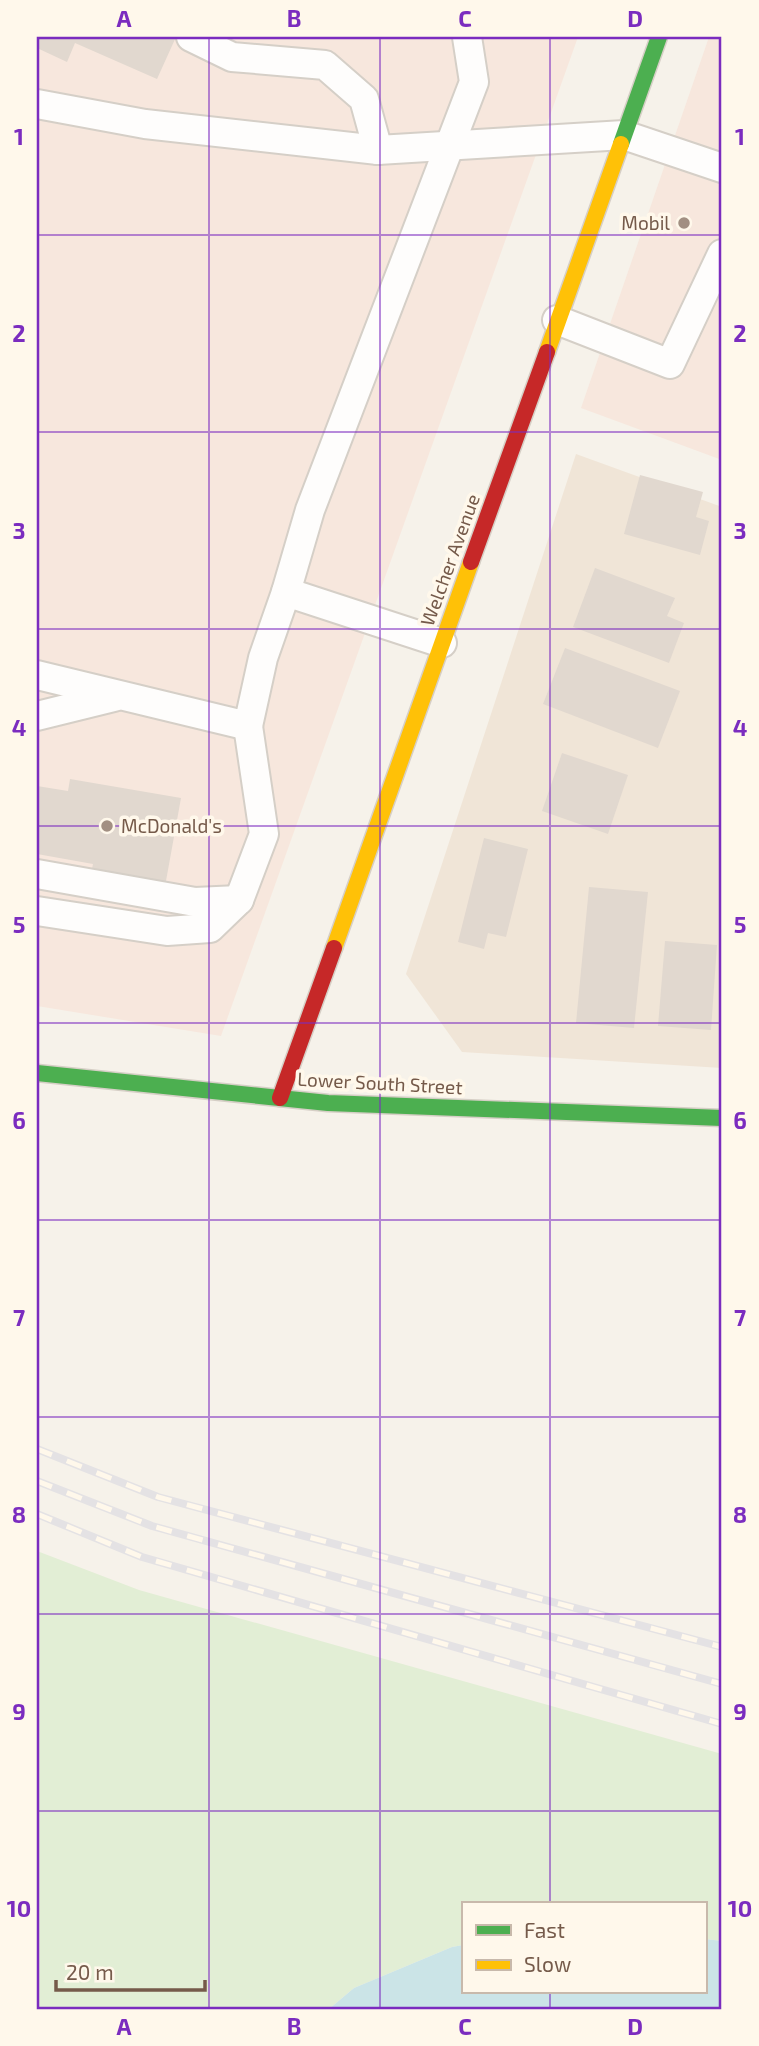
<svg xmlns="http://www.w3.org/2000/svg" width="759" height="2046" viewBox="0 0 759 2046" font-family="'Exo 2',sans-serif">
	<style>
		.residential { fill: #f0e5d7 }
		.commercial { fill: #f7e7dd }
		.green { fill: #e2eed5 }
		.water { fill: #cbe4e7 }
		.building { fill: #e1d8cf }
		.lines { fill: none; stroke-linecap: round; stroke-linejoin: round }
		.lane-casing { stroke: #d5cfc7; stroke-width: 32 }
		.fast-casing { stroke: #d6cfc6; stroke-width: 19 }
		.slow-casing { stroke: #d6cfc6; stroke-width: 19 }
		.jam-casing { stroke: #d6cfc6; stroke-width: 19 }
		.lane { stroke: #fefdfc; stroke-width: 28 }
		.fast { stroke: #4caf50; stroke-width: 16 }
		.slow { stroke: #ffc107; stroke-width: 16 }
		.jam { stroke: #c62828; stroke-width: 16 }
		.rail-casing { stroke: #e4e2e4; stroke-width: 8 }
		.rail { stroke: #fff8eb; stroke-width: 5; stroke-dasharray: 16; stroke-linecap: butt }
		.grid { fill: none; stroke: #7b2cbf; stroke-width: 2; stroke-opacity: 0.55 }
		.poi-dot { fill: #a28f82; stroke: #fff8eb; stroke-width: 2.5 }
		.labels { text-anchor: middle; stroke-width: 7; stroke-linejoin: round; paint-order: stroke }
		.poi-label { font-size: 19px; fill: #755a4a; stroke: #fff8eb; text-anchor: end }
		.street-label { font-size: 19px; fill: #755a4a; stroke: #fff8eb }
		.neatline { fill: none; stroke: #7b2cbf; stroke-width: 2.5 }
		.grid-label { font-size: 23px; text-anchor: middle; font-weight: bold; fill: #7b2cbf }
	</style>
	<rect width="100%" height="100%" fill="#f6f2ea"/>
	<!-- residential -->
	<polygon class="residential" points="576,454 722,507 722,1068 462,1052 406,974"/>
	<!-- commercial -->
	<g class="commercial">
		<polygon points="37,37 578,37 221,1036 37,1006"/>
		<polygon points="709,37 722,37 722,460 581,408"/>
	</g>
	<!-- green -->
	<polygon class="green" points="37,1551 139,1590 722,1754 722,1941 705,1939 705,1904 463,1904 463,1945 452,1947 354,1988 329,2009 37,2009"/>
	<!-- water -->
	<polygon class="water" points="705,1939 722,1941 722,2009 329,2009 354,1988 452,1947 463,1945 463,1992 705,1992"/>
	<!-- building -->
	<g class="building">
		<polygon points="37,37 176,37 157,79 75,43 67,62 37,48"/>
		<polygon points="640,475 703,492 696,517 709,521 700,555 624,534"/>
		<polygon points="595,568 675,598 667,616 684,623 669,663 573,627"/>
		<polygon points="565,648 680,691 658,748 543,704"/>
		<polygon points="562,753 628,775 608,834 542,811"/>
		<polygon points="70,779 181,798 164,892 90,879 93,864 37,854 37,786 68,791"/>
		<polygon points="484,838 528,849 506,937 488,933 484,949 458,942"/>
		<polygon points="589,887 648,892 634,1028 576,1023"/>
		<polygon points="665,941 717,945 711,1030 658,1026"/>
	</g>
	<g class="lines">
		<defs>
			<g id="lane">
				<polyline points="191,37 232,57 325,65 364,99 378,150"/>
				<polyline points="37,104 145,124 378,150 624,135 722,168"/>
				<polyline points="557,320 670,364 722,254"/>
				<polyline points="286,592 442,643"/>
				<polyline points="37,675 248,726 263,658 286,592 310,510 474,82 467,37"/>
				<polyline points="37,716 114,697"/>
				<polyline points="37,874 195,902 239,900"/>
				<polyline points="37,911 167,931 210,928 239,900 264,834 248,726"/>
			</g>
			<g id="fast">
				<polyline points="621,144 659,37"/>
				<polyline points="37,1073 328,1103 722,1118"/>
			</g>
			<g id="slow">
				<polyline points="547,352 621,144"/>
				<polyline points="334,948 471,562"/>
			</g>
			<g id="jam">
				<polyline points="471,562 547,352"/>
				<polyline points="280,1098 334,948"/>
			</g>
		</defs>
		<!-- lane casing -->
		<use href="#lane" class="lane-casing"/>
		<!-- fast casing -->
		<use href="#fast" class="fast-casing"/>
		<!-- slow casing -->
		<use href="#slow" class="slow-casing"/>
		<!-- jam casing -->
		<use href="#jam" class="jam-casing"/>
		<!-- lane -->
		<use href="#lane" class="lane"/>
		<!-- fast -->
		<use href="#fast" class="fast"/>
		<!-- slow -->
		<use href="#slow" class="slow"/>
		<!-- jam -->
		<use href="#jam" class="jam"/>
		<defs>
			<g id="rail">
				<polyline points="37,1449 158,1497 722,1647"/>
				<polyline points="37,1481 152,1526 722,1684"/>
				<polyline points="37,1514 142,1557 722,1724"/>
			</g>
		</defs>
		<!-- rail casing -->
		<use href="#rail" class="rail-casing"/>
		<!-- rail -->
		<use href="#rail" class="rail"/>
	</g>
	<!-- grid -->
	<path class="grid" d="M209,37V2009M380,37V2009M550,37V1904M37,235H722M37,432H722M37,629H722M37,826H722M37,1023H722M37,1220H722M37,1417H722M37,1614H722M37,1811H722M550,1992V2009"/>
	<!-- markers -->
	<g class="poi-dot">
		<circle cx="684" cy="223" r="7"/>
		<circle cx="107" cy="826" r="7"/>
	</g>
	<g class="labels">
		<!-- poi labels -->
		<g class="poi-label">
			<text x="670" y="230">Mobil</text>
			<text x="121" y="833" text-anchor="start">McDonald's</text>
		</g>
		<!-- street labels -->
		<g class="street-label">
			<text transform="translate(450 560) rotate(-70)" y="7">Welcher Avenue</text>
			<text transform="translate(380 1083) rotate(3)" y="7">Lower South Street</text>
		</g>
	</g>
	<!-- border -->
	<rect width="759" height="2046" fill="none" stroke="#fff8eb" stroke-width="77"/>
	<!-- legend -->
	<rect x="462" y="1902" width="245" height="91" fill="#fff8eb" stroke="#c8b9ab" stroke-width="2"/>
	<rect x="476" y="1925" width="35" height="10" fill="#4caf50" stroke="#c8b9ab" stroke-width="2"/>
	<text x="524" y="1938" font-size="21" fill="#755a4a">Fast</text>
	<rect x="476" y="1960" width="35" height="10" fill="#ffc107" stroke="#c8b9ab" stroke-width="2"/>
	<text x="524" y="1972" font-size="21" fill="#755a4a">Slow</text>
	<!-- scale -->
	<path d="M56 1980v10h149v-10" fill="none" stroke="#755a4a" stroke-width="3.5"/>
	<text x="66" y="1980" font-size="21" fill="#755a4a" stroke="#fff8eb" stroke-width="5" paint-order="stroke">20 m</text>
	<rect x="38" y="38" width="682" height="1970" class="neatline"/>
	<g class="grid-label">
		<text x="124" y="27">A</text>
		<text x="294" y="27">B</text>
		<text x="465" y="27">C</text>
		<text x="635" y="27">D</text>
		<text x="19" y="145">1</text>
		<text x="740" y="145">1</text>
		<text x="19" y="342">2</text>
		<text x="740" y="342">2</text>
		<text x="19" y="539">3</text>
		<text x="740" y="539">3</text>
		<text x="19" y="736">4</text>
		<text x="740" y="736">4</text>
		<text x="19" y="933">5</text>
		<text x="740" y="933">5</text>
		<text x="19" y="1129">6</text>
		<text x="740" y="1129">6</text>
		<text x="19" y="1326">7</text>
		<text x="740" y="1326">7</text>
		<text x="19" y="1523">8</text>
		<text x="740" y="1523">8</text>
		<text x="19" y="1720">9</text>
		<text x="740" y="1720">9</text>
		<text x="19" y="1917">10</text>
		<text x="740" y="1917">10</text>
		<text x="124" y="2035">A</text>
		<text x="294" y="2035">B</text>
		<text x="465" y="2035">C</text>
		<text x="635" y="2035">D</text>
	</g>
</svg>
